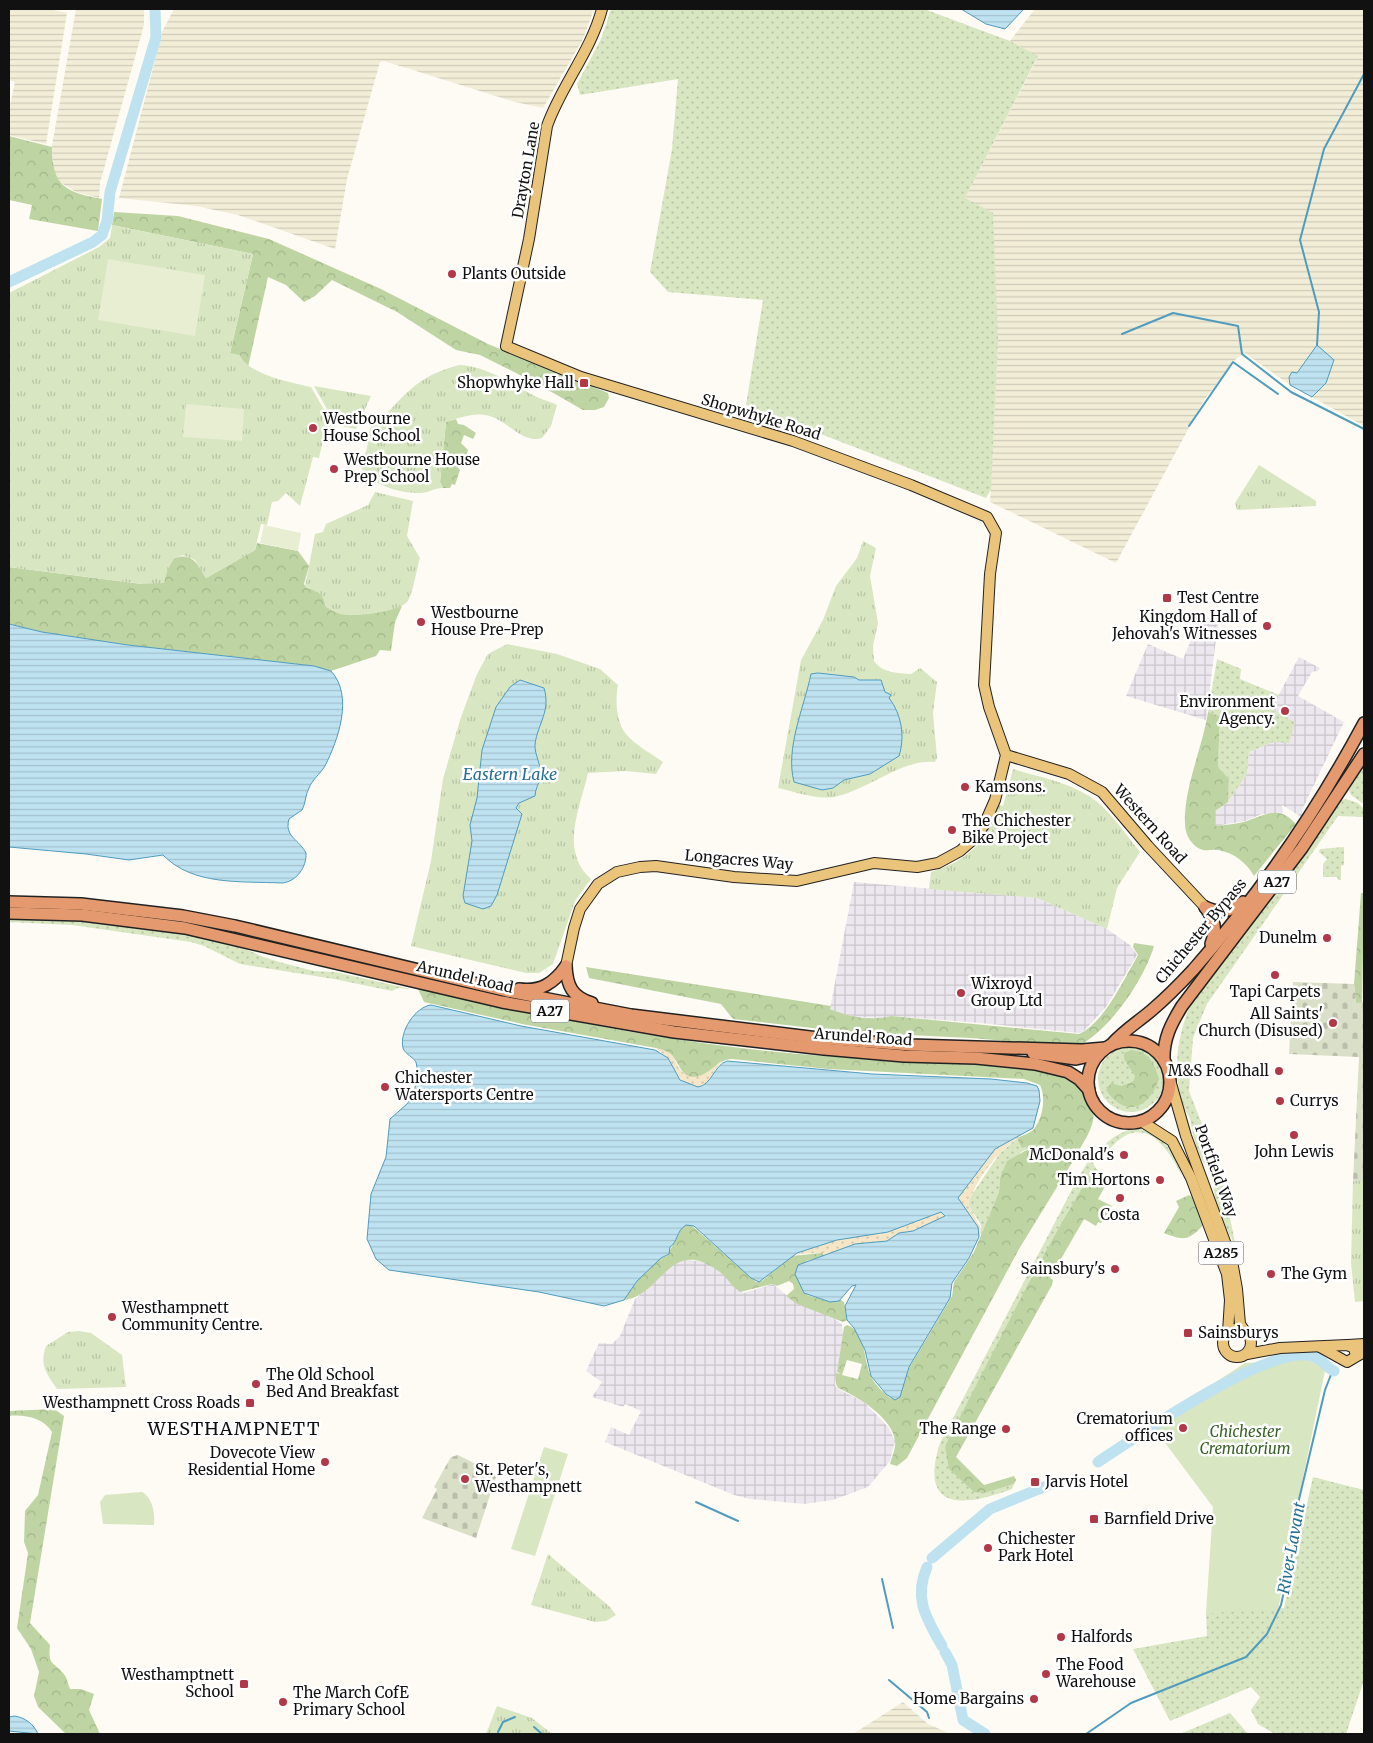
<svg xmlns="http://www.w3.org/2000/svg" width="1373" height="1743" viewBox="0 0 1373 1743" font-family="Merriweather,serif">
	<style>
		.industrial { fill: url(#industrial-grid) }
		.farmland { fill: url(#farmland-rules) }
		.grass { fill: url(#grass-dots) }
		.forest { fill: url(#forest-crowns); fill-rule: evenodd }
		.sand { fill: url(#sand-dots) }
		.cemetery { fill: url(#cemetery-stones) }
		.park { fill: url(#park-tufts) }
		.garden { fill: #d8e6c2 }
		.pitch { fill: #e7eed2 }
		.water { fill: url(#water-rules); stroke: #4f9cbf }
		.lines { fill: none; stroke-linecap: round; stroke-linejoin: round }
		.stream { stroke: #4f9cbf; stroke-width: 2 }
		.river { stroke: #bfe2f0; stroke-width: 11 }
		.major-casing { stroke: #222; stroke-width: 12 }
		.highway-casing { stroke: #222; stroke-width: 14 }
		.major { stroke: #e9c47a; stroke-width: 10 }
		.highway { stroke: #e4996e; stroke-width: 11 }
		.poi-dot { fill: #b23848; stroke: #fff; stroke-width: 2 }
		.labels { text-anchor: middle; stroke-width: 5; stroke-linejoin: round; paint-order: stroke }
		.shield { fill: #fff; stroke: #585858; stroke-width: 1 }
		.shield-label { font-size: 14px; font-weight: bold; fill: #111 }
		.street-label { font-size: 15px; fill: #111; stroke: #fff }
		.poi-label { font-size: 15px; fill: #111; stroke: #fff; text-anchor: start }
		.park-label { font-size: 15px; font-style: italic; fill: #396227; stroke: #fff }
		.water-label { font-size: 16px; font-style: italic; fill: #276f95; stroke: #fff }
		.quarter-label { font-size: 18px; letter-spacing: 1px; fill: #111; stroke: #fff }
	</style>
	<defs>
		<pattern id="industrial-grid" width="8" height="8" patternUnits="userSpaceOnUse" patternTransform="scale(1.25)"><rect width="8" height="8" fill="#ece7ee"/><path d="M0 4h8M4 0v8" fill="none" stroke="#c9c5cb"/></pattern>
		<pattern id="farmland-rules" width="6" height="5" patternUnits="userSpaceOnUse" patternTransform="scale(1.25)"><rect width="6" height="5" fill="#f2edd7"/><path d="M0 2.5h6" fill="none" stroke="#cecab8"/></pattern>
		<pattern id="grass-dots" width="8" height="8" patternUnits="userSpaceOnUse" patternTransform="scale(1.25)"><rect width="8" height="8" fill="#d8e6c2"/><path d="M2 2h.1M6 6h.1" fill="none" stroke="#b8c4a6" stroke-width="1.8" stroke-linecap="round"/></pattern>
		<pattern id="forest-crowns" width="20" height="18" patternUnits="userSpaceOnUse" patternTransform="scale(1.25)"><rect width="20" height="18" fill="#bed5a3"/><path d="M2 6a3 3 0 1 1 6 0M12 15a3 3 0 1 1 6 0" fill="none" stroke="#a2b68b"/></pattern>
		<pattern id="sand-dots" width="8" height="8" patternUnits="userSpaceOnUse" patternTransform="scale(1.25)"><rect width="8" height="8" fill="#f4e6c7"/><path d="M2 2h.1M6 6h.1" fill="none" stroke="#d0c4aa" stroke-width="1.8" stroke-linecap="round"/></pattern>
		<pattern id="cemetery-stones" width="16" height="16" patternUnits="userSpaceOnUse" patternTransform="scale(1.25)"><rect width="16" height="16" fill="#dadfc7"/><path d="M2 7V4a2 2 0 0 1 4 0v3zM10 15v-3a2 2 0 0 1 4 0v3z" fill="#babeaa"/></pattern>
		<pattern id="park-tufts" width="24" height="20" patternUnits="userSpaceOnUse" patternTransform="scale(1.25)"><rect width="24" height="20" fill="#d8e6c2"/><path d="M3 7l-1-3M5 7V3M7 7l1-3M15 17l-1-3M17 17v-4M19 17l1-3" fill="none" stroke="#b8c4a6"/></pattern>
		<pattern id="water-rules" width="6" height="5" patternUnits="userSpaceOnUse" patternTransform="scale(1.25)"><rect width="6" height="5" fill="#bfe2f0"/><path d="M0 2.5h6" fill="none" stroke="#a3c1cd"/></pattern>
	</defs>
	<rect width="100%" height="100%" fill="#fefbf5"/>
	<!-- industrial -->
	<g class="industrial">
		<polygon points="1202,614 1218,623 1206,720 1126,696 1148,644 1183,659"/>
		<polygon points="1299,657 1320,668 1318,671 1312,672 1298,696 1344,722 1302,810 1303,818 1282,805 1283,813 1262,814 1245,821 1215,826 1215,811 1228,802 1247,774 1249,752 1273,742 1295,722 1271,709"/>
		<polygon points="854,882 1037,898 1107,929 1130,945 1137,955 1106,1007 1084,1031 1079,1033 980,1023 891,1016 882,1018 859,1017 842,1014 830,1009"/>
		<polygon points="684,1259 703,1262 713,1266 730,1281 735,1288 744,1293 773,1284 797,1304 829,1315 842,1324 843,1335 835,1385 838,1389 864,1402 889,1428 895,1441 890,1461 868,1487 833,1500 804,1504 750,1499 734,1495 605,1442 611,1427 629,1435 641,1411 625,1404 623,1407 592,1397 602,1382 586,1371 599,1343 612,1344 620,1336 635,1299 677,1262"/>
	</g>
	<!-- farmland -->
	<g class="farmland">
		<polygon points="9,9 49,9 67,13 46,144 9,135 9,110 15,82 9,80"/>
		<polygon points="76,9 144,9 144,25 100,183 99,198 76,192 63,184 56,177 53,168 52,146"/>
		<polygon points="174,9 594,9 583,39 543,108 515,102 384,61 380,62 347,179 335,249 238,215 196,206 119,198 163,30"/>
		<polygon points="1035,9 1364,9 1364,426 1287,383 1245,353 1236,359 1204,400 1116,563 990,502 998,341 965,198 1038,57 1010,41"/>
		<polygon points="903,1702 928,1724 951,1734 853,1734"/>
	</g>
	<!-- grass -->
	<g class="grass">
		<polygon points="611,9 924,9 1010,41 1038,56 965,198 993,213 998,341 991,489 986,498 746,405 763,300 668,292 650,272 672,149 678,79 580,95 577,84 601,39"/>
		<polygon points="1217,659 1241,669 1240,679 1279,695 1272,709 1295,722 1289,743 1273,742 1249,752 1247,774 1228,802 1229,779 1218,767 1220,716 1208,712"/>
		<polygon points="1364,761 1364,797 1362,803 1351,795 1349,790"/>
		<path d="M1346,799L1358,803L1364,809V817L1338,816L1207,1004L1193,1038L1189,1091L1216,1160L1211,1164H1205C1195,1152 1194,1135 1190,1120C1189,1115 1185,1111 1183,1106C1172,1070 1177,1037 1191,1003L1341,800Z"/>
		<polygon points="1344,847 1344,865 1341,866 1341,880 1338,880 1337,877 1323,877 1323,864 1327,859 1319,852 1320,849"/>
		<polygon points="9,917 112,923 200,935 230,942 263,957 283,963 314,971 335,972 411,989 398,988 392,991 334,979 240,964 204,946 191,942 72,925 9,922"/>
		<circle cx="1131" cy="1079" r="33"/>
		<path d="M1136,1127C1162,1133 1174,1152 1182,1176C1159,1130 1133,1112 1099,1163C1097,1142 1120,1133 1136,1127Z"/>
		<polygon points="1019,1137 1018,1141 1040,1143 1021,1152 1000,1178 999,1192 981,1236 981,1225 968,1204 971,1196 1000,1153"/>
		<path d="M1095,1150L1093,1162L1095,1167L1016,1309L945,1446L985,1493L1014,1484L1012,1489C964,1507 918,1512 940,1443L1078,1178Z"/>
		<path d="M1214,1170H1220L1236,1247C1223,1223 1210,1198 1214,1170Z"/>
		<polygon points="1313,1477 1364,1490 1364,1680 1346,1734 1275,1734 1258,1724 1251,1710 1260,1697 1251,1687 1170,1721 1133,1649 1207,1636 1206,1613 1284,1608"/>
		<polygon points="1230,1713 1248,1734 1180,1734"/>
	</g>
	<!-- forest -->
	<g class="forest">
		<path d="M9,136L52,147C52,186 65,192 102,199L98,231L29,219L32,205L9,200Z"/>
		<polygon points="114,212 178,216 269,239 381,289 488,344 608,393 609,398 604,407 595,410 583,410 534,382 480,355 456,350 397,312 332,280 315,296 304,302 286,285 268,277 248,367 241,360 230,353 253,254 112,225"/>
		<polygon points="456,419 458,424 464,425 476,433 473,439 464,435 461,443 468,450 466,457 457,458 456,465 460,470 455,485 452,484 450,488 443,488 440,482 446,422"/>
		<path d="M257,543L298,551L309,566L304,584L307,588C319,589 324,596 326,607L380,612L402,606L395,622L391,651L380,650L376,656L331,671L314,666L128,645L42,632L9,624V567L142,584L168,568L174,558C192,552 198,564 206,578L255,550Z"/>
		<path d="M1208,712L1220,716L1218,767L1229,779L1228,802L1215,811V826C1225,825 1237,824 1247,821C1268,814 1279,805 1296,824L1254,876C1246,862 1234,853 1218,850C1213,849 1208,851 1203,850C1192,847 1185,835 1185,824C1183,790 1203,746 1208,712Z"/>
		<polygon points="1361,893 1364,893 1362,1003 1356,1003 1354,984"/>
		<path d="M1134,943L1154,946C1144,980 1109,1032 1076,1047L971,1038L847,1032L733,1019L721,1004L589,978L586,967L831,1006L830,1009C849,1017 872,1021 891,1016L1079,1034C1104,1023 1124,979 1138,955L1133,947Z"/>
		<path d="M418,989C543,1016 670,1043 798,1054C875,1060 952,1061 1028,1068L1056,1073L1089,1090C1099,1119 1092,1128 1078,1152L1070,1151L1073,1161L1019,1249L907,1458L897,1466L890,1464C892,1456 896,1449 895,1441C893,1418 857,1396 838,1388L836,1384V1373L841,1374L837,1372L844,1327L847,1325C865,1330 864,1360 870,1374C873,1383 883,1392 890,1398L898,1399L909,1368L952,1296L954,1282L974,1252L999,1192L1000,1178L1007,1161L1037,1144L1022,1148L1018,1141L1019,1137C1024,1135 1030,1133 1034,1129C1043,1118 1046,1097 1040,1085L1024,1079L828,1069L732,1059C716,1060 716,1071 702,1076C681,1084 681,1062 670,1054C666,1051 660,1050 656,1048L522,1024L424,1002ZM847,1360L862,1364L858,1379L842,1375Z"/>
		<path d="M1131,1050C1149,1052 1154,1062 1159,1079C1149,1108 1126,1119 1106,1090L1111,1083L1121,1086L1133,1082L1135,1076L1124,1059V1053Z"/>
		<path d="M1095,1167L1100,1174L1109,1179L1098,1199L1112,1206L1101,1223L1098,1222L1096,1226L1084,1219L1050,1278L1053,1280L1052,1285L956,1457L984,1485L1014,1476L1016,1480L1014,1484L985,1493L974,1492L949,1469L945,1446C993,1353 1039,1257 1095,1167Z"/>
		<path d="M1189,1195L1192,1197L1204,1224C1189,1241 1184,1241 1164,1233L1179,1207L1176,1201Z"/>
		<path d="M690,1224L756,1282L762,1281L792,1256L822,1253L825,1256L806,1261L807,1295L830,1302L841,1300L844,1302L847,1320L843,1322L797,1304L786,1296L794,1289L793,1284L789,1281L777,1286L772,1284L740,1292C730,1285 725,1274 714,1268C669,1239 661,1296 624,1300C632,1287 652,1260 667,1256L682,1227Z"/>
		<path d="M54,1409L64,1416L30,1623L50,1645C48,1665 52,1661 63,1673C67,1677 68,1684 70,1689H81L94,1694L89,1710L100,1734H66L38,1707L34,1696L39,1672L31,1649L17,1628L28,1553L24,1542L25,1511L38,1495L52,1432C44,1418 24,1414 9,1416V1411Z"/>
	</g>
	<!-- sand -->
	<g class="sand">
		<path d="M656,1048C660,1049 667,1051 671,1054C675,1057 676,1064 679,1068C692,1087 710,1071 722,1060L706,1084L698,1087C669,1080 678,1064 656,1048Z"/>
		<path d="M1017,1136L1019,1137C996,1152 978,1178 968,1203L982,1231L979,1237L974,1222L958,1198L995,1149Z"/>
		<path d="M941,1212L946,1216L913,1231L899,1233L887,1241L855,1244L825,1256L822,1253L797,1254L782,1262C811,1240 872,1233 907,1225L917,1219Z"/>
	</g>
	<!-- cemetery -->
	<g class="cemetery">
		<polygon points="1293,982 1354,984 1356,1003 1364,1002 1364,1181 1353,1181 1359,1057 1289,1054"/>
		<polygon points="458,1455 492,1472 496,1477 476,1538 422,1518 437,1489 434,1487 451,1457"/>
	</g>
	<!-- park -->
	<g class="park">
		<path d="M112,225L253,254L230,353L240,355C247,374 292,383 311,387L335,429L326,427L319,458L313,457L300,506L286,493L278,501L272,502L267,525L261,524L255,550L206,578L195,560L183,555L174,558L168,568L164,583L142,584L9,567V293L99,247L110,238Z"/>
		<path d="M459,365C486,366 508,382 531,394C539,399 549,401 557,405L551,426L542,438C520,444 507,418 485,415C472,413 459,418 446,422L440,482L443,488C434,488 428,493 420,493C397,493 371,485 359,465C374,444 363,435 377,416L383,418C409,389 420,376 459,365Z"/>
		<polygon points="314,386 371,396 356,429 336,425"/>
		<polygon points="1259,465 1316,501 1316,506 1237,510 1235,503"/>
		<path d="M375,492L413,501L407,536L420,558C417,567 413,595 407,602C397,612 361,616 347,615C339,615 333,611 326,607C324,594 317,591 305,587L315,534L323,532L326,524L368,505Z"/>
		<path d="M863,541L876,548L870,576L878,623L873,646L874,661C882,673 898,673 911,674L920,668L937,682L933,713L937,758L935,762C905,758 868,789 838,796C820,801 796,792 778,788L801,660L823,620L836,586L857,558Z"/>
		<path d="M507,644L557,654L600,669L618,685C615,699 616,722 626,734C635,745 652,754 663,762L656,774L625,771L588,773C580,809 559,850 591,879L575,901L553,964L539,973H526L411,946L431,861L443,779L460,720L477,674L488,654Z"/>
		<path d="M1013,769C1043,778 1079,784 1102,806C1116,820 1128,837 1140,852L1117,888L1107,929L1037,898L929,889L931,872C969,860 986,842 998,805L1003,806Z"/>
		<polygon points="1353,1181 1364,1181 1364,1301 1355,1302 1351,1263"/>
		<path d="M79,1331L91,1333L122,1355L126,1387L57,1389C47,1374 39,1365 46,1346L68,1332Z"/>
		<polygon points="548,1554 610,1607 616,1615 606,1621 595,1622 531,1605"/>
		<polygon points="497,1706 532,1718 552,1734 486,1734"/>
	</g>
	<!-- garden -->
	<g class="garden">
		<polygon points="1313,1359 1326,1366 1300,1492 1278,1610 1206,1613 1213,1507 1151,1424 1245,1363"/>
		<polygon points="544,1447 568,1454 535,1556 511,1549"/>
		<path d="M142,1492C153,1498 155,1514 154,1525L103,1524L100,1502L105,1495Z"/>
	</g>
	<!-- pitch -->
	<g class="pitch">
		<polygon points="108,259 205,275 195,336 98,320"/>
		<polygon points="186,404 244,409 242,441 183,437"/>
		<polygon points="264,525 301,533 298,551 260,543"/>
	</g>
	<!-- water -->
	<g class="water">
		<polygon points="961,9 1024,9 1005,29 986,24"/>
		<polygon points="1317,345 1334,360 1326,383 1312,397 1290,385 1289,377 1292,372 1297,373"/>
		<path d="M9,624L42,632L128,645L314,666L331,671C354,696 338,740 325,766C320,774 312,780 309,788C305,795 306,803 302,810L289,819C284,837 299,839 306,853C307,867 296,882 282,883C241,881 193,886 163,855L129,860L86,854L9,847Z"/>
		<path d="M818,673L854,677L859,680H881L885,692L891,695L889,698C902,715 905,737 899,756L870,774L844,780L833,788L822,790L794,782C785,748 804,708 811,674Z"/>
		<path d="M520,680L544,688C551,711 538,723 535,744C534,755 543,767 540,778C539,784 535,789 535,796L519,803L516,808L522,814L497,895L491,906L483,909L465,903L463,896L472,841L470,825L477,798L482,750L496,707L510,687Z"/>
		<path d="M431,1005L521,1026L655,1050L668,1058L680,1080L698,1087C712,1085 714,1065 727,1061L872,1074L991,1079L1027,1083L1037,1086L1039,1090L1040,1101L1033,1128L995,1149L958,1198L978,1227L979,1237L969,1258L952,1283L950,1298L909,1367L900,1397L895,1400L886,1394L871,1376L865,1350L854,1328L847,1320L845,1306L856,1285L852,1286L839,1301L830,1302L804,1293L795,1274L798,1265L855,1244L887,1241L899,1233L913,1231L945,1216L941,1212L888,1232L837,1240L797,1253L759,1282L751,1278L694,1226L686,1225C676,1231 678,1242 670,1247L669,1254L661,1258L637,1281L624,1300L604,1306L539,1292L389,1270L376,1259L367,1239L371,1194L386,1157L390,1119L407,1104L414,1093L418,1073L416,1062C413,1057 405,1054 403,1048C399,1032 415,1007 431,1005Z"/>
		<path d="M14,1716C24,1717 34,1724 38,1734L9,1731V1717Z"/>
	</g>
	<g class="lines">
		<!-- stream -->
		<g class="stream">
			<polyline points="1122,334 1173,313 1238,326 1242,354 1291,392 1364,429"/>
			<polyline points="1317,345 1319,312 1300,240 1324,149 1364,74"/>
			<polyline points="1189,426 1233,362 1278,394"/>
			<polyline points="696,1502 738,1521"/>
			<polyline points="9,1546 9,1556"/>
			<polyline points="882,1579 893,1628"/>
			<polyline points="9,1655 9,1664"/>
			<polyline points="889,1680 927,1712 929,1718"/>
			<polyline points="534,1727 542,1734"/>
			<polyline points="498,1732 503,1722 515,1717"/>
			<polyline points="1086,1734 1131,1703 1246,1657 1267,1634 1281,1605 1295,1540 1296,1512 1325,1390 1332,1372"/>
		</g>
		<!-- river -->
		<g class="river">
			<polyline points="9,282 93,242 102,235 107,221 110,192 156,37 155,9"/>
			<path d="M1098,1462C1139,1435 1262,1350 1307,1355C1321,1356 1326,1368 1334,1371"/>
			<polyline points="932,1558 990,1509 1051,1484"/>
			<path d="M927,1567C913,1599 927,1619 942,1646"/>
			<polyline points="945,1652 952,1665 963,1720 985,1734"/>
		</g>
		<defs>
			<g id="major">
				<polyline points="1006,755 1069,774 1102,792 1148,846 1205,907"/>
				<path d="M566,966L574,928L580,909L598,884L617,872L640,867L656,866L734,877L797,881L874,863L917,867L938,863L960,851L975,838L984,825L995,800L1006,755L989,707L984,685L990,574L996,533L987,517L911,485L793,441L581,377L506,346L529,239L547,126C561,86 591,51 602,9"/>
				<polyline points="1170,1080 1186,1136 1232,1261 1237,1289 1240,1324 1244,1330"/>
				<polyline points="1141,1121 1172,1141 1191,1178 1227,1274 1230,1300 1228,1332"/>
				<circle cx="1237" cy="1343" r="14"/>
				<polyline points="1348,1345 1364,1344"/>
				<polyline points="1320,1347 1347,1362 1364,1352"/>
				<polyline points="1247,1354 1280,1348 1347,1345 1354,1348 1356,1356"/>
			</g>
			<g id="highway">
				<polyline points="9,902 81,904 183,916 235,926 507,991 631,1015 818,1038 910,1045 1082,1050 1105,1048"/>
				<path d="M1205,907C1220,914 1230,912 1243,902"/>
				<path d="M1205,907C1215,921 1217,928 1211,944"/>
				<polyline points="9,913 82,915 185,928 502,1002 674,1032 824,1049 904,1056 976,1058 1035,1064 1068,1072 1079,1079 1089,1090"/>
				<path d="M566,966C567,986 572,997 592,1003"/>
				<path d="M519,989C541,992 554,983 566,966"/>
				<circle cx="1129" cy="1082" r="41"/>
				<path d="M1111,1045C1123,1031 1138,1022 1152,1010C1166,998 1180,984 1193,970C1259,895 1317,811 1364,723"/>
				<polyline points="1033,1053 1076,1059 1099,1054"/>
				<path d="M1164,1061C1163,1039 1171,1024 1182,1006L1302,848L1364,754"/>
			</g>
		</defs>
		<!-- major casing -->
		<use href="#major" class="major-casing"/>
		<!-- highway casing -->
		<use href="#highway" class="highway-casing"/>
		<!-- major -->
		<use href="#major" class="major"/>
		<!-- highway -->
		<use href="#highway" class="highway"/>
	</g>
	<!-- markers -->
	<g class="poi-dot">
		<circle cx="452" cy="274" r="5"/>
		<rect x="579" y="378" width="10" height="10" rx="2.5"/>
		<circle cx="313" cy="428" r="5"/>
		<circle cx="334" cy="469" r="5"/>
		<rect x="1162" y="593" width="10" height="10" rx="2.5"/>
		<circle cx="421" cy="622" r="5"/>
		<circle cx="1267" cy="626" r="5"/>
		<circle cx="1285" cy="711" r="5"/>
		<circle cx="965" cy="787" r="5"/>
		<circle cx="952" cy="830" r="5"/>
		<circle cx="1327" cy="938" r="5"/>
		<circle cx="1275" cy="975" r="5"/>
		<circle cx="961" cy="993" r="5"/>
		<circle cx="1333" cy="1023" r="5"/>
		<circle cx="1279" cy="1071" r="5"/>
		<circle cx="385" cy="1087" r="5"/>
		<circle cx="1280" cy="1101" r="5"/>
		<circle cx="1294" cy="1135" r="5"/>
		<circle cx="1124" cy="1155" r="5"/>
		<circle cx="1160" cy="1180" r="5"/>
		<circle cx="1120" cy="1198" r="5"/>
		<circle cx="1115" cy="1269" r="5"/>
		<circle cx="1271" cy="1274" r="5"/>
		<circle cx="112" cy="1317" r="5"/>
		<rect x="1183" y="1328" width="10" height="10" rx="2.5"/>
		<circle cx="256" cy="1384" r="5"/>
		<rect x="245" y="1398" width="10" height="10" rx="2.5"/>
		<circle cx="1183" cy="1428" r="5"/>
		<circle cx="1006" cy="1429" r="5"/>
		<circle cx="325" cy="1462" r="5"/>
		<circle cx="465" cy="1479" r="5"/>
		<rect x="1030" y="1477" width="10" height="10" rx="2.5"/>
		<rect x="1089" y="1514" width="10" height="10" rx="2.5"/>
		<circle cx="988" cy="1548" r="5"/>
		<circle cx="1061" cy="1637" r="5"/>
		<circle cx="1046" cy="1674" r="5"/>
		<rect x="239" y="1679" width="10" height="10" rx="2.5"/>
		<circle cx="1034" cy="1699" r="5"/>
		<circle cx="283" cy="1702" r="5"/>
	</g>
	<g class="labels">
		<!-- shield labels -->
		<g class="shield">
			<rect x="1258" y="870.5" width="38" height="23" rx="4"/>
			<rect x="531" y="999.5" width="38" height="23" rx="4"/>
			<rect x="1198.5" y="1241.5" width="45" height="23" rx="4"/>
		</g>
		<g class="shield-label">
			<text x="1277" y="887">A27</text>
			<text x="550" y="1016">A27</text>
			<text x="1221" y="1258">A285</text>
		</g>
		<!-- street labels -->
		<g class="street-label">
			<text transform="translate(526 170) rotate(-80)" y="5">Drayton Lane</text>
			<text transform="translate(761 417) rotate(17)" y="5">Shopwhyke Road</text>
			<text transform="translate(1150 824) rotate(48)" y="5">Western Road</text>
			<text transform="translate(739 860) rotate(5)" y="5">Longacres Way</text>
			<text transform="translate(1201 931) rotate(-50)" y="5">Chichester Bypass</text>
			<text transform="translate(465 977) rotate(13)" y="5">Arundel Road</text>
			<text transform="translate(863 1037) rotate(4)" y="5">Arundel Road</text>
			<text transform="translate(1216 1171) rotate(70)" y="5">Portfield Way</text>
		</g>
		<!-- poi labels -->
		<g class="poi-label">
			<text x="462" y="279">Plants Outside</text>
			<text x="574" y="388" text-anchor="end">Shopwhyke Hall</text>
			<text x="323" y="424">Westbourne<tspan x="323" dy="17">House School</tspan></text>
			<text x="344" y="465">Westbourne House<tspan x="344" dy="17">Prep School</tspan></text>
			<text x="1177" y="603">Test Centre</text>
			<text x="431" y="618">Westbourne<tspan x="431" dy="17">House Pre-Prep</tspan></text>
			<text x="1257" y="622" text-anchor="end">Kingdom Hall of<tspan x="1257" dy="17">Jehovah's Witnesses</tspan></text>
			<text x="1275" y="707" text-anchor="end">Environment<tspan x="1275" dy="17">Agency.</tspan></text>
			<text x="975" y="792">Kamsons.</text>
			<text x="962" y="826">The Chichester<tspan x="962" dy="17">Bike Project</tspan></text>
			<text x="1317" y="943" text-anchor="end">Dunelm</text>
			<text x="971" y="989">Wixroyd<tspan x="971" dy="17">Group Ltd</tspan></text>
			<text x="1275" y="997" text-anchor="middle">Tapi Carpets</text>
			<text x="1323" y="1019" text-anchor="end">All Saints'<tspan x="1323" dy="17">Church (Disused)</tspan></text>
			<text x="1269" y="1076" text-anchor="end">M&amp;S Foodhall</text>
			<text x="395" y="1083">Chichester<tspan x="395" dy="17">Watersports Centre</tspan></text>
			<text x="1290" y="1106">Currys</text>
			<text x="1294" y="1157" text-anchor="middle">John Lewis</text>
			<text x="1114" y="1160" text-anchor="end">McDonald's</text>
			<text x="1150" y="1185" text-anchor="end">Tim Hortons</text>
			<text x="1120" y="1220" text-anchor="middle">Costa</text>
			<text x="1105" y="1274" text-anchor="end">Sainsbury's</text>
			<text x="1281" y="1279">The Gym</text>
			<text x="122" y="1313">Westhampnett<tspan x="122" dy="17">Community Centre.</tspan></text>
			<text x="1198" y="1338">Sainsburys</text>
			<text x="266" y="1380">The Old School<tspan x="266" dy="17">Bed And Breakfast</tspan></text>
			<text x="240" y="1408" text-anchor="end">Westhampnett Cross Roads</text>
			<text x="1173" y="1424" text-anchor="end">Crematorium<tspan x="1173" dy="17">offices</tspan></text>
			<text x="996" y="1434" text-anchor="end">The Range</text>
			<text x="315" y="1458" text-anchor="end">Dovecote View<tspan x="315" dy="17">Residential Home</tspan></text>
			<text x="475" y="1475">St. Peter's,<tspan x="475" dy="17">Westhampnett</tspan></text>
			<text x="1045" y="1487">Jarvis Hotel</text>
			<text x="1104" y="1524">Barnfield Drive</text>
			<text x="998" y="1544">Chichester<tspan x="998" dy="17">Park Hotel</tspan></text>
			<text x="1071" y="1642">Halfords</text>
			<text x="1056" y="1670">The Food<tspan x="1056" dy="17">Warehouse</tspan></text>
			<text x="234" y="1680" text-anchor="end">Westhamptnett<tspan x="234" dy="17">School</tspan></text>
			<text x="293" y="1698">The March CofE<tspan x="293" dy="17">Primary School</tspan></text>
			<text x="1024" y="1704" text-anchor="end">Home Bargains</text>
		</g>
		<!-- park labels -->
		<g class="park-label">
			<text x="1245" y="1437">Chichester<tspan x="1245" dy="17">Crematorium</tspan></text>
		</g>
		<!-- water labels -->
		<g class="water-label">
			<text x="510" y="780">Eastern Lake</text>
			<text transform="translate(1291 1548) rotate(-80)" y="6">River Lavant</text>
		</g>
		<!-- quarter labels -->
		<g class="quarter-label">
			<text x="234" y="1435">WESTHAMPNETT</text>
		</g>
	</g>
	<!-- border -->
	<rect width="1373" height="1743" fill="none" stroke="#111111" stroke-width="20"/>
</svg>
